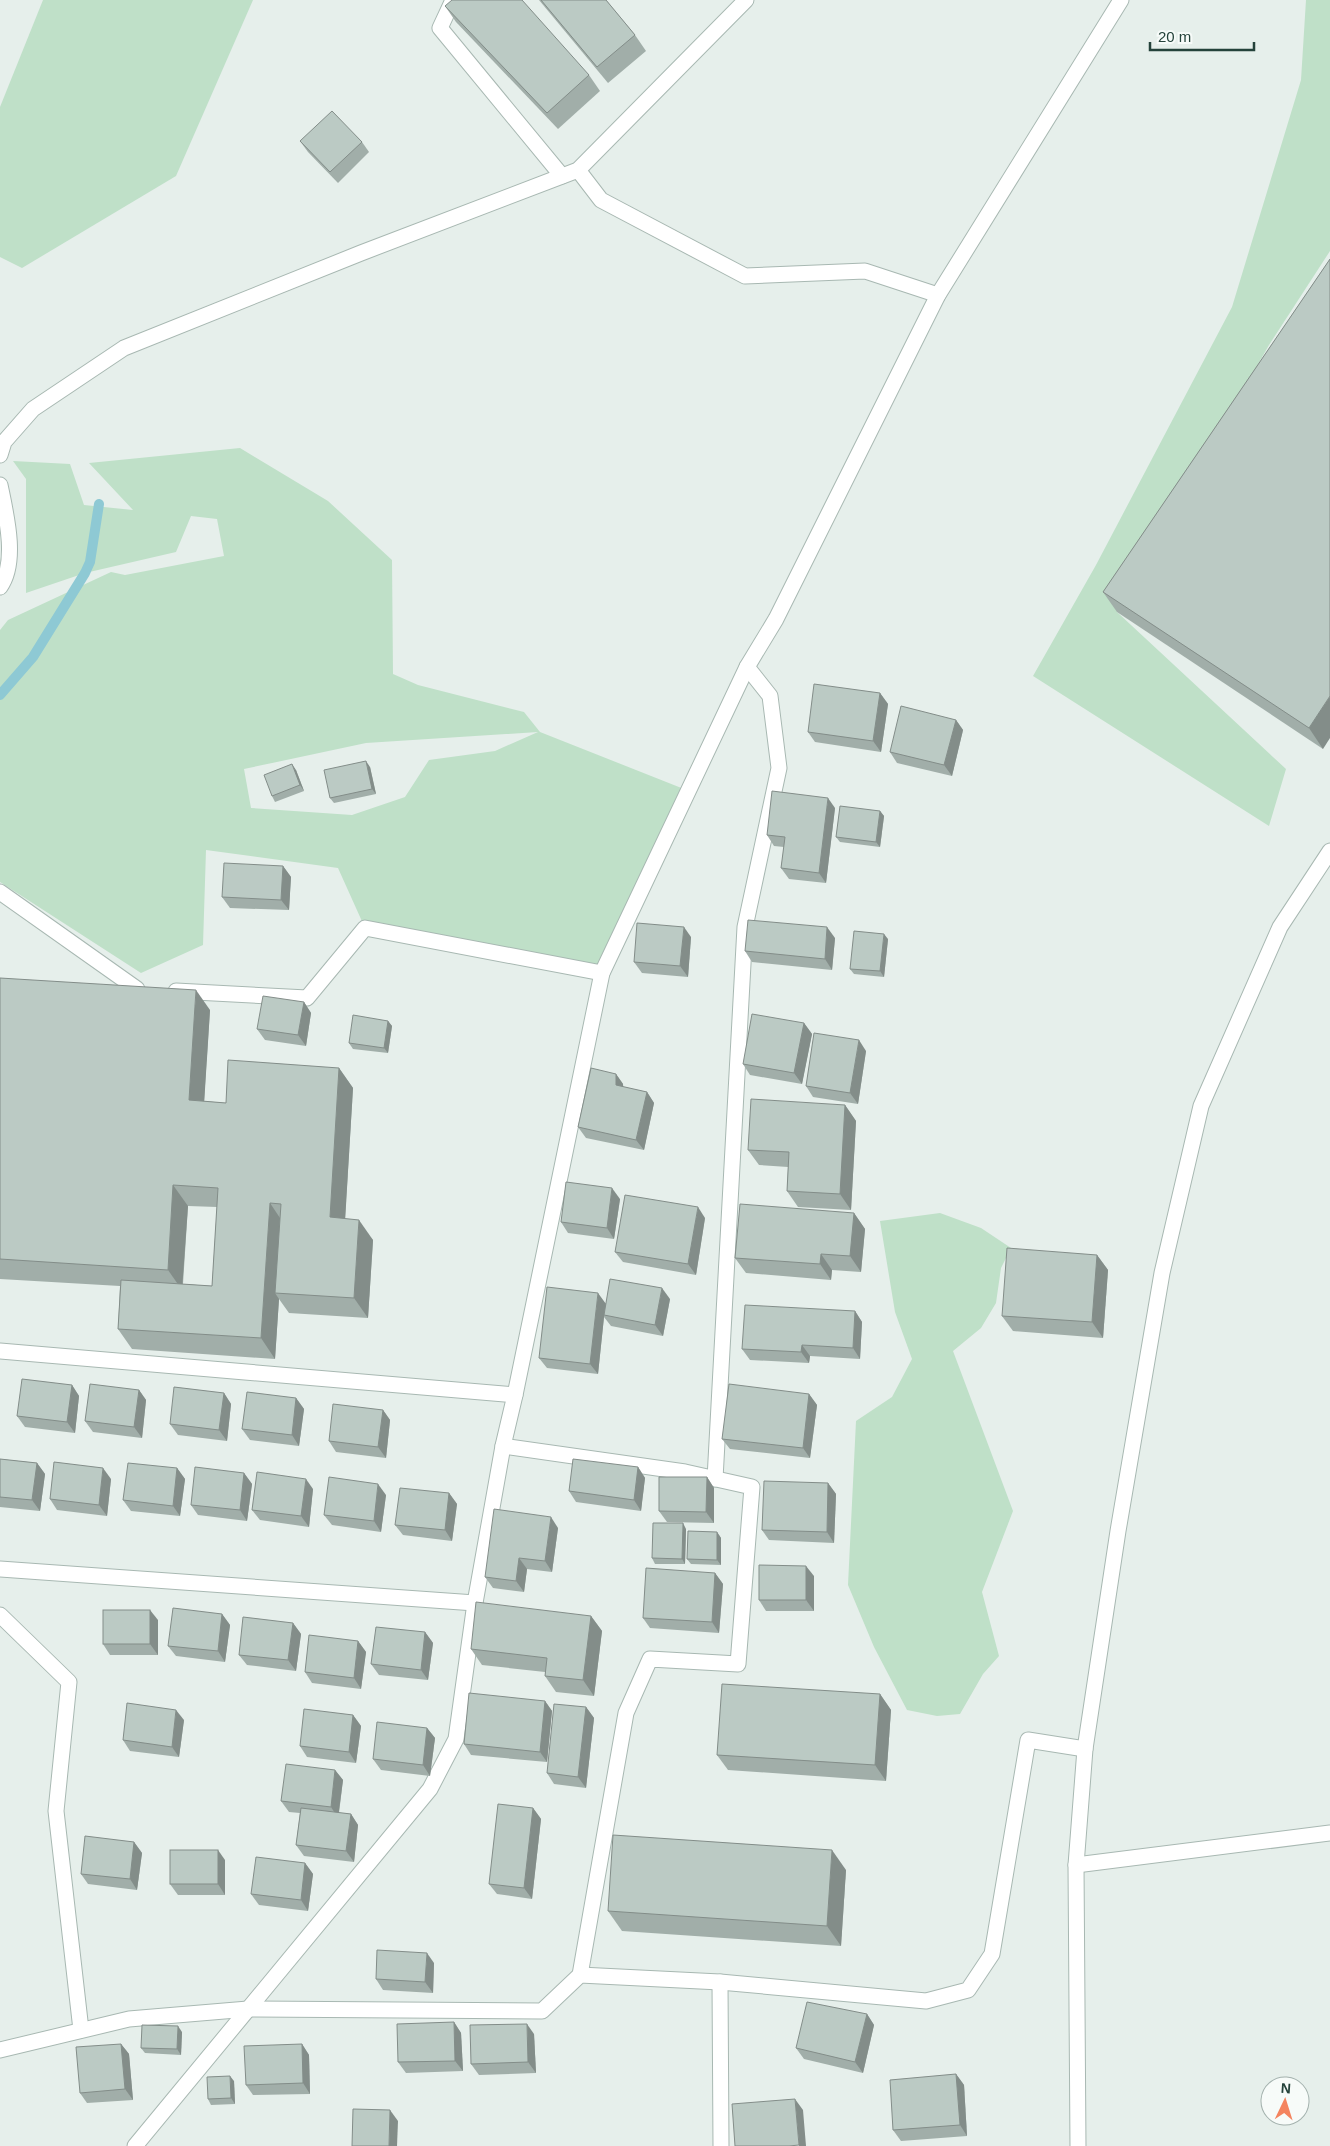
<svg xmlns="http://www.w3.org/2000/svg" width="1330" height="2146" viewBox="0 0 1330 2146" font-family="Helvetica,sans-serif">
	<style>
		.green { fill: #bfe0c8; fill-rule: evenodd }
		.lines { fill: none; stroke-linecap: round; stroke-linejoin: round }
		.stream { stroke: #8ec9d4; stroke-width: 10 }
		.minor-casing { stroke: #a8b8b2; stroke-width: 17 }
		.minor { stroke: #fff; stroke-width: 15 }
		.wall { fill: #a1aea9; fill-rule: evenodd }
		.shaded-wall { fill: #838d89 }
		.building { fill: #bbcac4; stroke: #838d89 }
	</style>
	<rect width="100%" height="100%" fill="#e6efeb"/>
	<!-- green -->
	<g class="green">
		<polygon points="43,0 253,0 176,176 22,268 0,257 0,107"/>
		<polygon points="1306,0 1330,0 1330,251 1269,345 1117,612 1286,769 1269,826 1033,676 1096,565 1232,307 1301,80"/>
		<path d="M240,448L328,501L392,560L393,674L418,685L524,712L540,732L689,791L602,973L365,928L338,868L206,850L203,945L141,973L0,882V630L8,620L111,572L125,575L224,556L217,519L191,516L176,552L85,573L26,593V479L13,461L70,464L84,505L133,510L89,463ZM538,732L495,751L429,760L405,797L352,815L251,808L244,769L366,743Z"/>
		<polygon points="940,1213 981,1228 1011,1248 1001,1268 996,1303 981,1328 953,1351 1013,1511 982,1592 999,1656 983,1674 960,1714 937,1716 907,1710 874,1647 848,1585 856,1421 892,1397 912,1359 895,1312 880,1221"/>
	</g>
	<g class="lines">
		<!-- stream -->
		<polyline class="stream" points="0,695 33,657 85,573 90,562 99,504"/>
		<defs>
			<g id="minor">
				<polyline points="453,0 440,28 562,176"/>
				<polyline points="578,170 601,200 745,276 865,271 938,295"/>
				<polyline points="0,455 4,442 33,409 124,348 361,253 578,170 746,0"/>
				<path d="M0,485C6,514 18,562 0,587"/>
				<polyline points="0,892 137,989"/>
				<polyline points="176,991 307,998 365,928 602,973"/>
				<polyline points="0,1351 515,1395"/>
				<polyline points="503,1446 685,1472 752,1487 738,1664 650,1659 626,1713 580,1975"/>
				<polyline points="715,1479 745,927 779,768 770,696 747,667"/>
				<polyline points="0,1569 475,1603"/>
				<polyline points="0,1615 69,1682 56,1811 81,2030"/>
				<polyline points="1076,1865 1330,1833"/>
				<polyline points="720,1982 721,2146"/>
				<polyline points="0,2050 129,2019 248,2009 542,2011 580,1975 720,1982 926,2001 968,1990 992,1954 1028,1740 1085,1749"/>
				<polyline points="135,2146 430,1789 456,1739 475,1603 503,1446 515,1395 602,973 747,667 776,619 938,295 1121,0"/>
				<polyline points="1078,2146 1076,1865 1085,1749 1118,1531 1162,1273 1201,1106 1280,927 1330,851"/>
			</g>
		</defs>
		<!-- minor casing -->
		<use href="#minor" class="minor-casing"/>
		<!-- minor -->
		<use href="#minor" class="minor"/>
	</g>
	<!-- wall -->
	<g class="wall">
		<polygon points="539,0 606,0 635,35 646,51 608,83"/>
		<polygon points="445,6 589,75 600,91 558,129 456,22"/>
		<polygon points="300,141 362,142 369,152 338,183 308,152"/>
		<polygon points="1330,259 1323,749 1117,612 1103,592"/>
		<polygon points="880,693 888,704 881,752 815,742 808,732"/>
		<polygon points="956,720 963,730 952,776 897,763 890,752"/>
		<polygon points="370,767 376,794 334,803 330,798"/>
		<polygon points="296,770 304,791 275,802 272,796"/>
		<polygon points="835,808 826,883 789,879 781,868 784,847 774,846 767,835"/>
		<polygon points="880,811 884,816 880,847 840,842 836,837"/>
		<polygon points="283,866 291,877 289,910 230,908 222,897"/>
		<polygon points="691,937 688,977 642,973 634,962"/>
		<polygon points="835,938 832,970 752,962 745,951"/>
		<polygon points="888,939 884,977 854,974 850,969"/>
		<path d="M0,978L210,1010L204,1101L226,1103L339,1068L353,1088L345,1219L373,1240L368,1318L289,1313L279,1299L275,1359L132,1349L118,1329L120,1286L0,1279ZM188,1206L217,1207L212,1286L183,1284Z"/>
		<polygon points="304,1002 311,1013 306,1046 265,1040 257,1029"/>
		<polygon points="388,1021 392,1026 388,1053 353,1049 349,1043"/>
		<polygon points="804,1023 812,1034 802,1084 750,1075 743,1064"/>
		<polygon points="866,1051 858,1104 813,1097 806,1086"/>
		<polygon points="616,1074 623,1084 623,1087 647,1092 654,1103 644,1150 586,1138 578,1127"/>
		<polygon points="845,1105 856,1121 851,1210 798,1207 787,1191 788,1167 759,1165 748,1150"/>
		<polygon points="620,1199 614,1239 568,1233 561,1222"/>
		<polygon points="854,1213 865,1229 861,1272 832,1270 831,1280 746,1273 735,1258"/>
		<polygon points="705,1218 696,1275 623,1262 615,1252"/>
		<polygon points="1097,1255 1108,1270 1103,1338 1013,1331 1002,1316"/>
		<polygon points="670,1299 663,1336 611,1326 604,1317 598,1374 547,1368 539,1358 606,1303"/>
		<polygon points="855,1311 862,1322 860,1359 810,1356 809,1363 750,1360 742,1349"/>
		<polygon points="72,1385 79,1396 75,1433 25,1427 17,1416"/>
		<polygon points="139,1390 146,1400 142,1438 93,1432 85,1421"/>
		<polygon points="224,1393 231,1404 227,1441 178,1435 170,1424"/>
		<polygon points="809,1394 817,1405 810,1458 730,1449 722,1439"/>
		<polygon points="296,1398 304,1409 299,1446 250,1440 242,1429"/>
		<polygon points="383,1410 390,1420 386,1458 336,1452 329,1441"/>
		<polygon points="0,1459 37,1463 45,1474 40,1511 0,1507"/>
		<polygon points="638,1467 645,1478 641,1511 576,1502 569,1491"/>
		<polygon points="177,1468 185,1479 180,1516 131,1511 123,1500"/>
		<polygon points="244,1473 252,1484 247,1521 198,1515 191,1505"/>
		<polygon points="707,1477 714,1488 714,1523 667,1522 659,1511"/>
		<polygon points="111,1479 107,1516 57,1510 50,1499"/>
		<polygon points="828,1483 836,1494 834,1543 769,1540 762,1530"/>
		<polygon points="313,1489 309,1527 260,1520 252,1510"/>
		<polygon points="449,1493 457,1504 452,1541 403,1535 395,1525"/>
		<polygon points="386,1495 381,1532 332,1525 324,1515"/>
		<polygon points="558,1528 552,1572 527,1569 524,1592 493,1588 485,1577"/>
		<polygon points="686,1529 685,1564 655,1564 652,1558"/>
		<polygon points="717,1532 721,1538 721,1565 691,1564 687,1559"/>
		<polygon points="715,1573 723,1584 719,1633 650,1628 643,1618"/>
		<polygon points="814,1576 814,1611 766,1611 759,1600"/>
		<polygon points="222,1614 230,1625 225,1662 176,1656 168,1646"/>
		<polygon points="591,1616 602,1631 594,1696 556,1692 545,1676 545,1672 482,1665 471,1649"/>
		<polygon points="158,1620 158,1655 110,1655 103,1644"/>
		<polygon points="293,1623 301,1634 296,1671 247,1665 239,1655"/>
		<polygon points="425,1632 433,1643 428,1680 379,1675 371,1664"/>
		<polygon points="358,1641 366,1652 361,1689 312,1683 305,1672"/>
		<polygon points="880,1694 891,1710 886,1781 728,1770 717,1755"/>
		<polygon points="545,1701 552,1711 547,1762 471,1755 464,1744"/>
		<polygon points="586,1707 594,1718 586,1788 554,1784 547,1773"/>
		<polygon points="353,1715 361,1726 356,1763 307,1757 300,1746"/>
		<polygon points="184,1720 179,1757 130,1751 123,1740"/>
		<polygon points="427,1728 435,1738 430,1776 381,1770 373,1759"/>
		<polygon points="335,1770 343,1780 339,1813 351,1814 358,1825 354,1862 304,1856 296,1845 300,1813 289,1812 281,1801"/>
		<polygon points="533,1808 541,1819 532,1899 497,1894 489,1884"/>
		<polygon points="134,1842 142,1853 137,1890 88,1884 81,1874"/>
		<polygon points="225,1860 225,1895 178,1895 170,1884"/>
		<polygon points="305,1863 313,1874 308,1911 259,1905 251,1894"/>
		<polygon points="846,1870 841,1946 622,1931 608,1911"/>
		<polygon points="434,1963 433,1993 383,1990 376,1979"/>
		<polygon points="867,2014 874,2025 863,2073 804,2059 796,2048"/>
		<polygon points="454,2022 461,2033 463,2071 406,2073 398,2062"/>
		<polygon points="182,2032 181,2055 145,2053 141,2048"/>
		<polygon points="534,2034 536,2073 479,2075 471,2064"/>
		<polygon points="121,2044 129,2054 133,2100 87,2103 80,2093"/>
		<polygon points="302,2044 309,2055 310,2094 253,2095 246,2085"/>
		<polygon points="956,2074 964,2085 967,2136 901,2141 893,2130"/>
		<polygon points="234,2081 235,2104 211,2105 208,2099"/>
	</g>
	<!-- shaded-wall -->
	<g class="shaded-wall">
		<polygon points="880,693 888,704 881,752 873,741"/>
		<polygon points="1330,696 1330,738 1323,749 1309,728"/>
		<polygon points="956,720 963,730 952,776 944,765"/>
		<polygon points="366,761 370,767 376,794 372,789"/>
		<polygon points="292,764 296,770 304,791 300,785"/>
		<polygon points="828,798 835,808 826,883 819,873"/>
		<polygon points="880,811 884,816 880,847 876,842"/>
		<polygon points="283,866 291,877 289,910 281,900"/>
		<polygon points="684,927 691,937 688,977 680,966"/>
		<polygon points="827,927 835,938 832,970 825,959"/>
		<polygon points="884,934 888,939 884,977 880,971"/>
		<polygon points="196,990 210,1010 203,1121 189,1100"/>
		<polygon points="304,1002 311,1013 306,1046 298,1035"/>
		<polygon points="388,1021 392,1026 388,1053 384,1048"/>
		<polygon points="804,1023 812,1034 802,1084 794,1073"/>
		<polygon points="859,1040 866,1051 858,1104 850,1093"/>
		<polygon points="339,1068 353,1088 344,1238 330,1217"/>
		<polygon points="616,1074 623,1084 624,1096 616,1085"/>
		<polygon points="647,1092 654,1103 644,1150 636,1140"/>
		<polygon points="845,1105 856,1121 851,1210 840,1194"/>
		<polygon points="173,1185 188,1206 182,1290 168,1270"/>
		<polygon points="612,1188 620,1199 614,1239 607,1228"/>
		<polygon points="270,1203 284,1224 275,1293 279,1299 275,1359 261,1338"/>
		<polygon points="698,1207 705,1218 696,1275 688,1264"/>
		<polygon points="854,1213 865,1229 861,1272 850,1256"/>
		<polygon points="359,1220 373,1240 368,1318 354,1298"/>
		<polygon points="821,1254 832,1270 831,1280 820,1264"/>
		<polygon points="1097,1255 1108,1270 1103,1338 1092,1322"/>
		<polygon points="662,1288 670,1299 663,1336 655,1325"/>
		<polygon points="598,1293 606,1304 604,1315 604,1317 598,1374 590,1364"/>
		<polygon points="855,1311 862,1322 860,1359 853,1348"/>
		<polygon points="802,1345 810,1356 809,1363 801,1352"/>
		<polygon points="72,1385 79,1396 75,1433 67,1422"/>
		<polygon points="139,1390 146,1400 142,1438 134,1427"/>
		<polygon points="224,1393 231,1404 227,1441 219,1430"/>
		<polygon points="809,1394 817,1405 810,1458 803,1448"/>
		<polygon points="296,1398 304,1409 299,1446 292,1435"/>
		<polygon points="383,1410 390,1420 386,1458 378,1447"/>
		<polygon points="37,1463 45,1474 40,1511 32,1500"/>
		<polygon points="638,1467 645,1478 641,1511 634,1500"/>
		<polygon points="103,1468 111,1479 107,1516 99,1505"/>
		<polygon points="177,1468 185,1479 180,1516 173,1506"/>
		<polygon points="244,1473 252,1484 247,1521 240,1510"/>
		<polygon points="707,1477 714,1488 714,1523 706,1512"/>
		<polygon points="306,1479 313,1489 309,1527 301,1516"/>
		<polygon points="828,1483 836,1494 834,1543 827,1532"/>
		<polygon points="378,1484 386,1495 381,1532 374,1521"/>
		<polygon points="449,1493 457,1504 452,1541 445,1530"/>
		<polygon points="551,1517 558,1528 552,1572 545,1561"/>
		<polygon points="683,1523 686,1529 685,1564 682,1559"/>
		<polygon points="717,1532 721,1538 721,1565 717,1560"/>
		<polygon points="519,1558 527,1569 524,1592 516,1581"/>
		<polygon points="806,1566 814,1576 814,1611 806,1600"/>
		<polygon points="715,1573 723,1584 719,1633 712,1622"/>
		<polygon points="150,1610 158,1620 158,1655 150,1644"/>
		<polygon points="222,1614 230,1625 225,1662 218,1651"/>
		<polygon points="591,1616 602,1631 594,1696 583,1680"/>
		<polygon points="293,1623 301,1634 296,1671 288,1660"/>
		<polygon points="425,1632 433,1643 428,1680 421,1670"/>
		<polygon points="358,1641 366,1652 361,1689 354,1678"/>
		<polygon points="880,1694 891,1710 886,1781 875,1765"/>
		<polygon points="545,1701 552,1711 547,1762 540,1752"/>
		<polygon points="586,1707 594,1718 586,1788 578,1777"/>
		<polygon points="176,1710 184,1720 179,1757 172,1747"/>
		<polygon points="353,1715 361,1726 356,1763 349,1752"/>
		<polygon points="427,1728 435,1738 430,1776 423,1765"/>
		<polygon points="335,1770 343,1780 338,1818 331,1807"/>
		<polygon points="533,1808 541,1819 532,1899 524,1888"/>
		<polygon points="351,1814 358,1825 354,1862 346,1851"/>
		<polygon points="134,1842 142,1853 137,1890 130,1879"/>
		<polygon points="218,1850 225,1860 225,1895 218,1884"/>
		<polygon points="832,1850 846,1870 841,1946 827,1926"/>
		<polygon points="305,1863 313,1874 308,1911 301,1900"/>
		<polygon points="427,1953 434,1963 433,1993 425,1982"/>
		<polygon points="867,2014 874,2025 863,2073 855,2062"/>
		<polygon points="454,2022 461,2033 463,2071 455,2061"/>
		<polygon points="527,2024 534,2034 536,2073 528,2062"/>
		<polygon points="178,2026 182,2032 181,2055 177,2049"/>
		<polygon points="121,2044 129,2054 133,2100 125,2089"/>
		<polygon points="302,2044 309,2055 310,2094 303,2083"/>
		<polygon points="956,2074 964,2085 967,2136 960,2125"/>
		<polygon points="230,2076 234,2081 235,2104 231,2098"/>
		<polygon points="795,2099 803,2110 806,2146 799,2146 799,2145"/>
		<polygon points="390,2110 398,2121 397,2146 389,2146"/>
	</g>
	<!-- building -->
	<g class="building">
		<polygon points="452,0 522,0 589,75 547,113 445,6"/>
		<polygon points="541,0 606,0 635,35 597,67"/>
		<polygon points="332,111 362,142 330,172 300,141"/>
		<polygon points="1330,259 1330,696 1309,728 1103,592"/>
		<polygon points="814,684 880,693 873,741 808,732"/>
		<polygon points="901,706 956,720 944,765 890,752"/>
		<polygon points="366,761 372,789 330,798 324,770"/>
		<polygon points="292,764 300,785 272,796 264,775"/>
		<polygon points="772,791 828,798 819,873 781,868 785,837 767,835"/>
		<polygon points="840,806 880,811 876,842 836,837"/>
		<polygon points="224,863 283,866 281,900 222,897"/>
		<polygon points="748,920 827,927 825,959 745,951"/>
		<polygon points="637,923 684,927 680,966 634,962"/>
		<polygon points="854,931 884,934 880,971 850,969"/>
		<polygon points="0,978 196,990 189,1100 226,1103 228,1060 339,1068 330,1217 359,1220 354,1298 275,1293 281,1204 270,1203 261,1338 118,1329 121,1280 212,1286 218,1188 173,1185 168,1270 0,1259"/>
		<polygon points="263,996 304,1002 298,1035 257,1029"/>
		<polygon points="752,1014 804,1023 794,1073 743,1064"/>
		<polygon points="353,1015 388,1021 384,1048 349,1043"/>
		<polygon points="814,1033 859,1040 850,1093 806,1086"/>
		<polygon points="591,1068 616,1074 616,1085 647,1092 636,1140 578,1127"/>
		<polygon points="751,1099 845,1105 840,1194 787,1191 789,1152 748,1150"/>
		<polygon points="566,1182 612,1188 607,1228 561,1222"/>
		<polygon points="625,1195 698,1207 688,1264 615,1252"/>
		<polygon points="740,1204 854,1213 850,1256 821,1254 820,1264 735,1258"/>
		<polygon points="1007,1248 1097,1255 1092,1322 1002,1316"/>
		<polygon points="610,1279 662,1288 655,1325 604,1315"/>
		<polygon points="547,1287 598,1293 590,1364 539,1358"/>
		<polygon points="745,1305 855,1311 853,1348 802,1345 801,1352 742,1349"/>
		<polygon points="22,1379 72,1385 67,1422 17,1416"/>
		<polygon points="90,1384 139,1390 134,1427 85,1421"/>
		<polygon points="729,1384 809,1394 803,1448 722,1439"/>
		<polygon points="174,1387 224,1393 219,1430 170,1424"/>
		<polygon points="247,1392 296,1398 292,1435 242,1429"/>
		<polygon points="333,1404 383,1410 378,1447 329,1441"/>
		<polygon points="0,1459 37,1463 32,1500 0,1497"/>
		<polygon points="573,1459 638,1467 634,1500 569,1491"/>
		<polygon points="54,1462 103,1468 99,1505 50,1499"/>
		<polygon points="128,1463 177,1468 173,1506 123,1500"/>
		<polygon points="195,1467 244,1473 240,1510 191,1505"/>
		<polygon points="257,1472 306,1479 301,1516 252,1510"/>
		<polygon points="329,1477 378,1484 374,1521 324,1515"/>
		<polygon points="659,1477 707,1477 706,1512 659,1511"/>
		<polygon points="764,1481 828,1483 827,1532 762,1530"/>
		<polygon points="400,1488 449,1493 445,1530 395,1525"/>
		<polygon points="494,1509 551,1517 545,1561 519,1558 516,1581 485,1577"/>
		<polygon points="653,1523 683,1523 682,1559 652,1558"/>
		<polygon points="688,1531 717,1532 717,1560 687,1559"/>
		<polygon points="759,1565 806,1566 806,1600 759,1600"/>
		<polygon points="646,1568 715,1573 712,1622 643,1618"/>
		<polygon points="476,1602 591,1616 583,1680 545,1676 547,1658 471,1649"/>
		<polygon points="173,1608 222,1614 218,1651 168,1646"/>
		<rect x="103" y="1610" width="47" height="34"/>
		<polygon points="243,1617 293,1623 288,1660 239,1655"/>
		<polygon points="376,1627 425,1632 421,1670 371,1664"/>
		<polygon points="309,1635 358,1641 354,1678 305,1672"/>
		<polygon points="722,1684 880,1694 875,1765 717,1755"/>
		<polygon points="469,1693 545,1701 540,1752 464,1744"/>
		<polygon points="127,1703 176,1710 172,1747 123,1740"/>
		<polygon points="554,1704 586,1707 578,1777 547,1773"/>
		<polygon points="304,1709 353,1715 349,1752 300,1746"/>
		<polygon points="377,1722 427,1728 423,1765 373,1759"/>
		<polygon points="286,1764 335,1770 331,1807 281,1801"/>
		<polygon points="498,1804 533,1808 524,1888 489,1884"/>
		<polygon points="301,1808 351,1814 346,1851 296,1845"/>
		<polygon points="613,1835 832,1850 827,1926 608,1911"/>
		<polygon points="85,1836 134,1842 130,1879 81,1874"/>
		<rect x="170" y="1850" width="48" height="34"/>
		<polygon points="256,1857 305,1863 301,1900 251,1894"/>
		<polygon points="377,1950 427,1953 425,1982 376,1979"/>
		<polygon points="807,2002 867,2014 855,2062 796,2048"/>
		<polygon points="454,2022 455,2061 398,2062 397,2024"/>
		<polygon points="527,2024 528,2062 471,2064 470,2025"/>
		<polygon points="142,2025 178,2026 177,2049 141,2048"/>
		<polygon points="121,2044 125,2089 80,2093 76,2047"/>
		<polygon points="302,2044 303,2083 246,2085 244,2046"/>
		<polygon points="956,2074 960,2125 893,2130 890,2080"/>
		<polygon points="230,2076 231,2098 208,2099 207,2077"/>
		<polygon points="795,2099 799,2145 789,2146 735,2146 732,2104"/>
		<polygon points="353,2109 390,2110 389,2146 352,2146"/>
	</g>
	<!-- north arrow -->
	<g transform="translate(1285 2101) rotate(4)"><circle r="24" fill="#f7fbf9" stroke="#a3b1ad"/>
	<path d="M0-4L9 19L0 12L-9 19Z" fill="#f4845f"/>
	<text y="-8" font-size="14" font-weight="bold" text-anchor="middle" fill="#24423a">N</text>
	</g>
	<!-- scale -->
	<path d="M1150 42v8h104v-8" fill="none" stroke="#24423a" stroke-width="2.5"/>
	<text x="1158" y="42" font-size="15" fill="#24423a" stroke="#f7fbf9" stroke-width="4" paint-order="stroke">20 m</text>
</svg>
